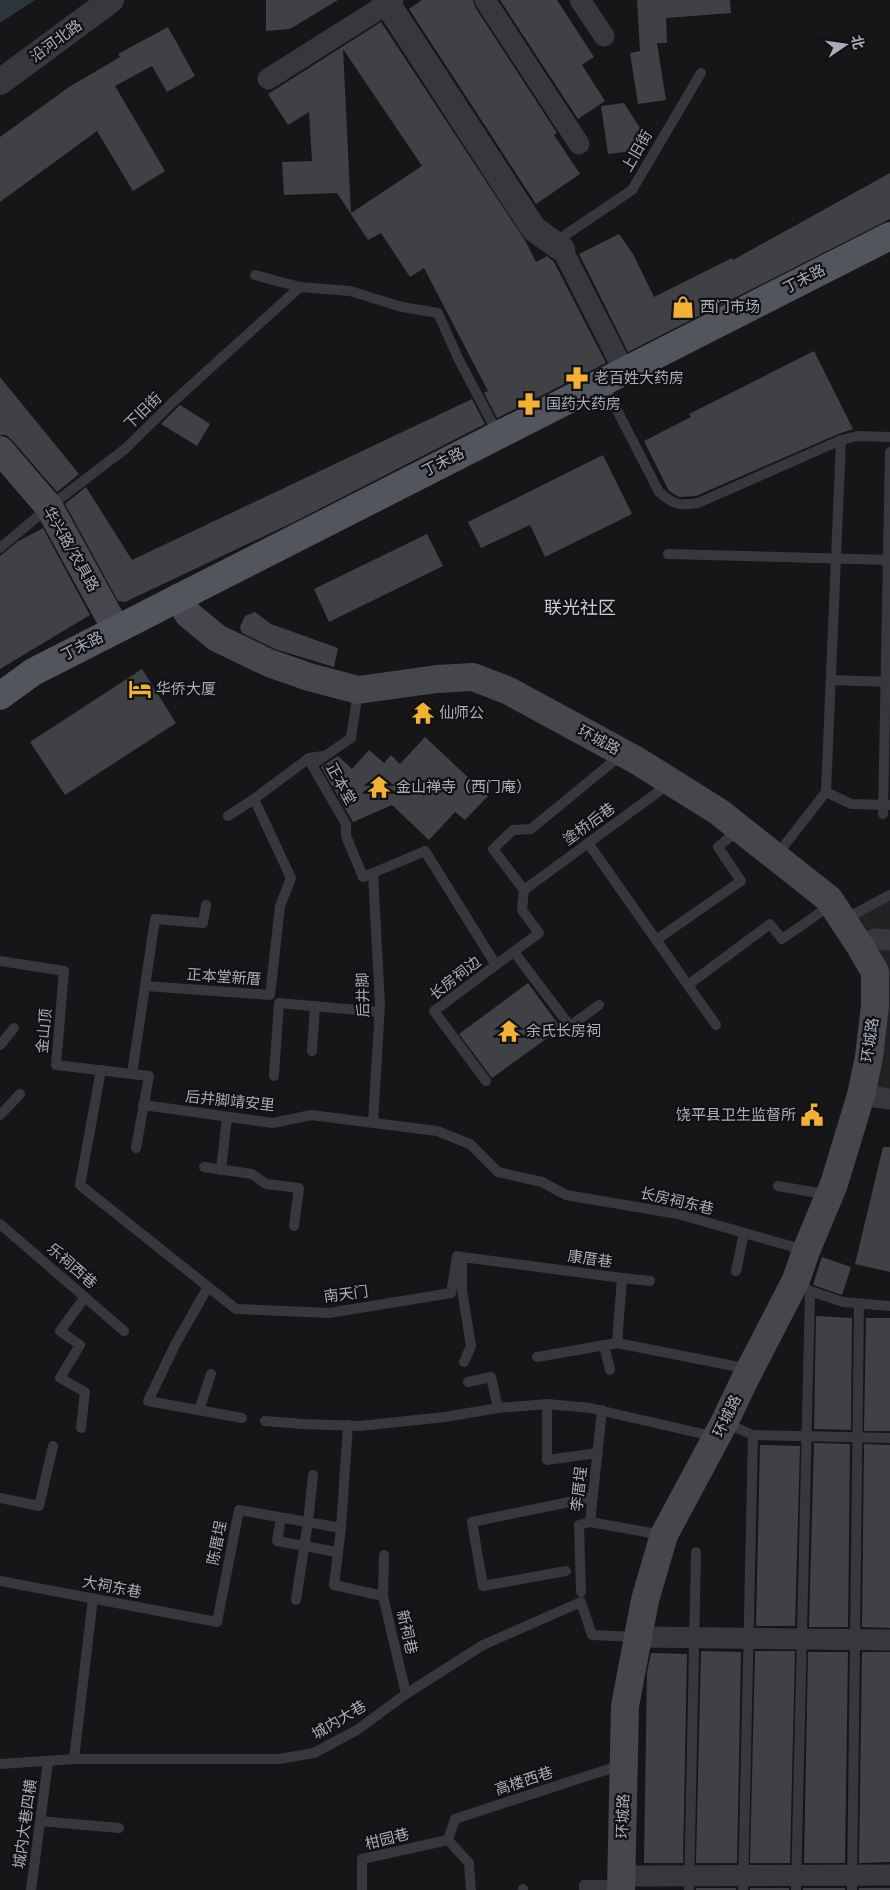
<svg xmlns="http://www.w3.org/2000/svg" width="890" height="1890" viewBox="0 0 890 1890" font-family="Montserrat,'Noto Sans SC',sans-serif">
	<style>
		.built { fill: #222225 }
		.water { fill: #2c353c }
		.building { fill: #404145; fill-rule: evenodd }
		.lines { fill: none; stroke-linecap: round; stroke-linejoin: round }
		.service { stroke: #37383d; stroke-width: 10 }
		.minor { stroke: #37383d; stroke-width: 21 }
		.tertiary { stroke: #37383d; stroke-width: 26 }
		.secondary { stroke: #45474d; stroke-width: 28 }
		.primary { stroke: #53555c; stroke-width: 28 }
		.labels { text-anchor: middle; stroke-width: 4.5; stroke-linejoin: round; paint-order: stroke }
		.street-label { font-size: 15px; fill: #a8adb8; stroke: #111113 }
		.poi-label { font-size: 15px; fill: #a8adb8; stroke: #111113; text-anchor: start }
		.quarter-label { font-size: 18px; fill: #c9ccd4; stroke: #111113 }
	</style>
	<rect width="100%" height="100%" fill="#161618"/>
	<!-- built -->
	<polygon class="built" points="890,895 890,1107 859,1102 875,1006 843,920"/>
	<!-- water -->
	<polygon class="water" points="0,0 35,0 0,23"/>
	<!-- building -->
	<g class="building">
		<polygon points="266,0 338,0 290,29 266,31"/>
		<polygon points="422,0 473,0 475,7 557,133 554,135 580,174 536,204 409,9"/>
		<polygon points="500,0 557,0 594,57 582,65 605,101 578,119"/>
		<polygon points="637,0 730,0 731,13 666,18 667,43 657,43 666,100 638,104 630,53 640,51"/>
		<path d="M381,22L526,242L536,262L547,256L554,262L606,363L497,418L484,393L488,391L424,268L410,277L381,233L368,240L337,193L284,195L282,162L312,161L309,112L288,125L268,94ZM343,49L422,166L351,213Z"/>
		<polygon points="168,27 195,76 167,92 152,66 115,86 165,171 133,191 97,131 0,202 0,137 69,87 120,57 118,54"/>
		<polygon points="624,103 642,131 637,132 640,150 608,154 601,106"/>
		<polygon points="890,173 890,219 628,352 579,254 619,234 633,254 654,297 732,258 733,260"/>
		<polygon points="814,351 853,429 838,434 696,496 679,497 669,491 644,441 691,417 689,414"/>
		<polygon points="0,377 79,474 57,492 12,440 6,435 0,435"/>
		<polygon points="472,399 485,424 292,523 125,602 118,601 65,504 86,487 132,560"/>
		<polygon points="180,405 210,424 197,446 161,424"/>
		<polygon points="603,455 632,514 545,557 530,525 481,548 468,522"/>
		<polygon points="43,528 90,615 0,669 0,556 17,542"/>
		<polygon points="427,534 443,566 329,622 314,589"/>
		<polygon points="255,612 271,624 338,648 334,667 275,649 242,633 240,627 245,616"/>
		<polygon points="142,669 176,723 65,795 30,742"/>
		<polygon points="425,737 488,796 465,820 455,812 429,840 392,805 353,822 321,767 338,756 352,769 369,750 384,763 391,755 400,764"/>
		<polygon points="528,983 561,1028 492,1078 459,1034"/>
		<polygon points="883,1147 890,1147 890,1272 855,1264"/>
		<polygon points="822,1257 851,1267 842,1295 813,1285"/>
		<polygon points="816,1316 852,1318 851,1430 814,1429"/>
		<polygon points="866,1318 890,1318 890,1431 864,1431"/>
		<polygon points="814,1443 850,1444 848,1627 809,1627"/>
		<polygon points="864,1444 890,1445 890,1628 862,1627"/>
		<polygon points="760,1445 800,1446 795,1626 756,1626"/>
		<polygon points="701,1651 741,1652 737,1863 696,1863"/>
		<polygon points="755,1651 795,1651 790,1863 750,1863"/>
		<polygon points="808,1652 848,1652 845,1863 804,1863"/>
		<polygon points="862,1652 890,1652 890,1862 859,1863"/>
		<polygon points="651,1653 687,1654 683,1863 644,1863 647,1672"/>
		<rect x="696" y="1888" width="40" height="2"/>
		<rect x="750" y="1888" width="39" height="2"/>
		<rect x="803" y="1888" width="42" height="2"/>
		<rect x="859" y="1888" width="31" height="2"/>
	</g>
	<g class="lines">
		<!-- service -->
		<g class="service">
			<polyline points="555,242 632,190 701,73"/>
			<polyline points="255,275 300,287 350,291 402,307 438,313 458,358 498,434"/>
			<path d="M603,383L659,492C674,505 679,506 698,503L841,440L858,436L890,437"/>
			<polyline points="0,548 49,507 125,449 174,401 300,287"/>
			<polyline points="668,554 890,560"/>
			<polyline points="831,680 890,682"/>
			<polyline points="358,691 351,738 312,765 346,824 346,836 363,877 373,873"/>
			<polyline points="826,792 851,804 890,805"/>
			<polyline points="883,814 890,452"/>
			<polyline points="228,816 254,799 309,758 323,756"/>
			<polyline points="588,843 716,1025"/>
			<polyline points="776,856 826,792 841,440"/>
			<polyline points="524,890 493,849 513,830 531,829 621,755"/>
			<polyline points="524,890 669,784"/>
			<polyline points="845,919 890,895"/>
			<polyline points="656,940 741,881 718,847 739,829"/>
			<polyline points="514,952 570,1026 599,1005"/>
			<polyline points="0,961 64,971 56,1065 149,1076 136,1148"/>
			<polyline points="688,985 770,924 782,939 831,905"/>
			<polyline points="146,986 270,995 280,906 291,878 254,799"/>
			<polyline points="0,1045 14,1028"/>
			<polyline points="312,1051 315,1006"/>
			<polyline points="101,1070 80,1185 236,1309 329,1313 451,1293 457,1256 462,1257"/>
			<polyline points="132,1074 155,919 203,923 206,905"/>
			<polyline points="274,1076 279,1003 379,1012"/>
			<polyline points="486,1081 434,1011 539,933 522,910 524,890"/>
			<polyline points="143,1105 273,1123 311,1115 437,1131 470,1144 498,1172 542,1182 566,1195 678,1214 804,1250"/>
			<polyline points="0,1115 20,1094"/>
			<polyline points="373,1123 380,1005 373,873 425,851 496,965"/>
			<polyline points="204,1167 252,1174 266,1184 299,1188 294,1226"/>
			<polyline points="221,1170 227,1117"/>
			<polyline points="778,1186 829,1195"/>
			<polyline points="0,1224 124,1331"/>
			<polyline points="736,1271 744,1233"/>
			<polyline points="622,1278 650,1281"/>
			<polyline points="208,1287 176,1343 148,1401 242,1418"/>
			<polyline points="807,1289 810,1291 843,1302 890,1306"/>
			<polyline points="604,1345 610,1370"/>
			<polyline points="537,1357 617,1343"/>
			<polyline points="464,1362 471,1346 462,1290 462,1257 622,1278 617,1343 749,1369"/>
			<polyline points="468,1382 491,1377 498,1408"/>
			<polyline points="547,1404 547,1460 598,1453"/>
			<polyline points="199,1410 211,1374"/>
			<polyline points="265,1421 302,1424 360,1426 445,1417 498,1408 547,1404 590,1408 716,1437"/>
			<polyline points="725,1423 753,1435 890,1438"/>
			<polyline points="348,1425 341,1528 334,1585 383,1596 406,1694"/>
			<polyline points="81,1428 85,1392 60,1378 80,1345 60,1331 85,1297"/>
			<polyline points="0,1498 39,1506 53,1446"/>
			<polyline points="281,1518 277,1541 337,1552"/>
			<polyline points="590,1522 663,1535"/>
			<polyline points="566,1571 483,1586 472,1522 593,1497"/>
			<polyline points="0,1581 217,1622 239,1510 341,1528"/>
			<polyline points="581,1592 579,1525 590,1522 602,1410"/>
			<polyline points="383,1596 384,1555"/>
			<polyline points="296,1600 308,1522 313,1475"/>
			<polyline points="74,1759 93,1598"/>
			<polyline points="0,1764 74,1759 279,1759 314,1753 357,1730 406,1694 483,1645 581,1602 592,1635 636,1637"/>
			<polyline points="40,1821 119,1828"/>
			<polyline points="448,1840 455,1819 621,1765"/>
			<polyline points="448,1840 469,1863 471,1890"/>
			<polyline points="31,1890 48,1762"/>
			<polyline points="362,1890 362,1859 448,1840"/>
			<polyline points="523,1890 523,1889"/>
			<polyline points="584,1890 584,1885 621,1885"/>
			<polyline points="689,1890 696,1552"/>
			<polyline points="743,1890 753,1435"/>
			<polyline points="796,1890 810,1291"/>
			<polyline points="852,1890 859,1304"/>
		</g>
		<!-- minor -->
		<g class="minor">
			<polyline points="485,0 579,144"/>
			<polyline points="580,0 604,36"/>
			<polyline points="268,79 393,0"/>
			<polyline points="562,249 624,371"/>
			<polyline points="860,946 875,939 890,940"/>
			<polyline points="861,1095 890,1099"/>
			<polyline points="640,1637 890,1640"/>
			<polyline points="621,1876 890,1875"/>
		</g>
		<!-- tertiary -->
		<g class="tertiary">
			<polyline points="385,0 534,229 562,249"/>
			<polyline points="0,82 111,0"/>
		</g>
		<!-- secondary -->
		<g class="secondary">
			<polyline points="0,450 49,507 116,629"/>
			<polyline points="179,597 188,614 217,638 269,663 309,677 358,690 437,679 473,677 509,691 636,760 719,812 829,899 860,946 875,972 875,1006 869,1057 861,1095 834,1184 806,1251 796,1280 746,1377 724,1423 664,1535 645,1600 625,1706 621,1890"/>
		</g>
		<!-- primary -->
		<polyline class="primary" points="0,696 33,672 890,236"/>
	</g>
	<!-- icons -->
	<defs>
		<symbol id="shop-bare" viewBox="-9 -9 18 18"><path d="M-5-2.5h2.3a2.7 3.5 0 0 1 5.4 0H5L5.5 6h-11ZM-1.5-2.5h3a1.5 2.3 0 0 0-3 0Z" fill="#f2b134" stroke="#111113" stroke-width="2.5" paint-order="stroke"/></symbol>
		<symbol id="pharmacy-bare" viewBox="-9 -9 18 18"><path d="M-2-6h4v4h4v4h-4v4h-4v-4h-4v-4h4Z" fill="#f2b134" stroke="#111113" stroke-width="2.5" paint-order="stroke"/></symbol>
		<symbol id="hotel-bare" viewBox="-9 -9 18 18"><path d="M-6-4.5h1.5V1H6V5H4.5V3h-9V5H-6ZM-4 0a1.8 1.8 0 1 1 3.6 0ZM.5 0V-2.5h3Q6-2.5 6 0Z" fill="#f2b134" stroke="#111113" stroke-width="2.5" paint-order="stroke"/></symbol>
		<symbol id="temple-bare" viewBox="-9 -9 18 18"><path d="M0-6L5-2H3V0L6.5 2.5H4V6H1.5V3h-3V6H-4V2.5H-6.5L-3 0V-2H-5Z" fill="#f2b134" stroke="#111113" stroke-width="2.5" paint-order="stroke"/></symbol>
		<symbol id="civic-bare" viewBox="-9 -9 18 18"><path d="M-.6-6.5H3V-4.5H.6V-3L4-1V1h2V6H-6V1h2V-1L-.6-3ZM-1.2 2.5V6h2.4V2.5Z" fill="#f2b134" stroke="#111113" stroke-width="2.5" paint-order="stroke"/></symbol>
	</defs>
	<g fill-rule="evenodd">
		<use href="#shop-bare" x="667" y="291" width="32" height="32"/>
		<use href="#pharmacy-bare" x="561" y="362" width="32" height="32"/>
		<use href="#pharmacy-bare" x="513" y="388" width="32" height="32"/>
		<use href="#hotel-bare" x="124" y="673" width="32" height="32"/>
		<use href="#temple-bare" x="407" y="697" width="32" height="32"/>
		<use href="#temple-bare" x="363" y="771" width="32" height="32"/>
		<use href="#temple-bare" x="493" y="1015" width="32" height="32"/>
		<use href="#civic-bare" x="796" y="1099" width="32" height="32"/>
	</g>
	<g class="labels">
		<!-- street labels -->
		<g class="street-label">
			<text transform="translate(56 41) rotate(-36)" y="5">沿河北路</text>
			<text transform="translate(637 151) rotate(-60)" y="5">上旧街</text>
			<text transform="translate(804 279) rotate(-27)" y="5">丁未路</text>
			<text transform="translate(143 411) rotate(-44)" y="5">下旧街</text>
			<text transform="translate(443 462) rotate(-27)" y="5">丁未路</text>
			<text transform="translate(71 549) rotate(60)" y="5">华兴路/农具路</text>
			<text transform="translate(82 646) rotate(-27)" y="5">丁未路</text>
			<text transform="translate(599 740) rotate(28)" y="5">环城路</text>
			<text transform="translate(341 784) rotate(61)" y="5">正本堂</text>
			<text transform="translate(589 824) rotate(-36)" y="5">塗桥后巷</text>
			<text transform="translate(224 977) rotate(4)" y="5">正本堂新厝</text>
			<text transform="translate(455 978) rotate(-38)" y="5">长房祠边</text>
			<text transform="translate(363 995) rotate(-91)" y="5">后井脚</text>
			<text transform="translate(44 1031) rotate(-85)" y="5">金山顶</text>
			<text transform="translate(870 1040) rotate(-82)" y="5">环城路</text>
			<text transform="translate(230 1101) rotate(6)" y="5">后井脚靖安里</text>
			<text transform="translate(677 1201) rotate(13)" y="5">长房祠东巷</text>
			<text transform="translate(590 1259) rotate(8)" y="5">康厝巷</text>
			<text transform="translate(72 1266) rotate(41)" y="5">乐祠西巷</text>
			<text transform="translate(346 1294) rotate(-7)" y="5">南天门</text>
			<text transform="translate(727 1416) rotate(-64)" y="5">环城路</text>
			<text transform="translate(579 1489) rotate(-84)" y="5">李厝埕</text>
			<text transform="translate(217 1543) rotate(-79)" y="5">陈厝埕</text>
			<text transform="translate(112 1587) rotate(11)" y="5">大祠东巷</text>
			<text transform="translate(407 1632) rotate(77)" y="5">新祠巷</text>
			<text transform="translate(339 1720) rotate(-31)" y="5">城内大巷</text>
			<text transform="translate(524 1781) rotate(-18)" y="5">高楼西巷</text>
			<text transform="translate(623 1816) rotate(-88)" y="5">环城路</text>
			<text transform="translate(25 1824) rotate(-82)" y="5">城内大巷四横</text>
			<text transform="translate(387 1839) rotate(-14)" y="5">柑园巷</text>
		</g>
		<!-- poi labels -->
		<g class="poi-label">
			<text x="700" y="312">西门市场</text>
			<text x="594" y="383">老百姓大药房</text>
			<text x="546" y="409">国药大药房</text>
			<text x="156" y="694">华侨大厦</text>
			<text x="439" y="718">仙师公</text>
			<text x="396" y="792">金山禅寺（西门庵）</text>
			<text x="526" y="1036">余氏长房祠</text>
			<text x="796" y="1120" text-anchor="end">饶平县卫生监督所</text>
		</g>
		<!-- quarter labels -->
		<g class="quarter-label">
			<text x="580" y="614">联光社区</text>
		</g>
	</g>
	<!-- north arrow -->
	<g transform="translate(845 45) rotate(77)" stroke="#111113" stroke-width="4" paint-order="stroke">
	<path d="M0-4L9 19L0 12L-9 19Z" fill="#a8adb8"/>
	<text y="-8" font-size="14" font-weight="bold" text-anchor="middle" fill="#a8adb8">北</text>
	</g>
</svg>
